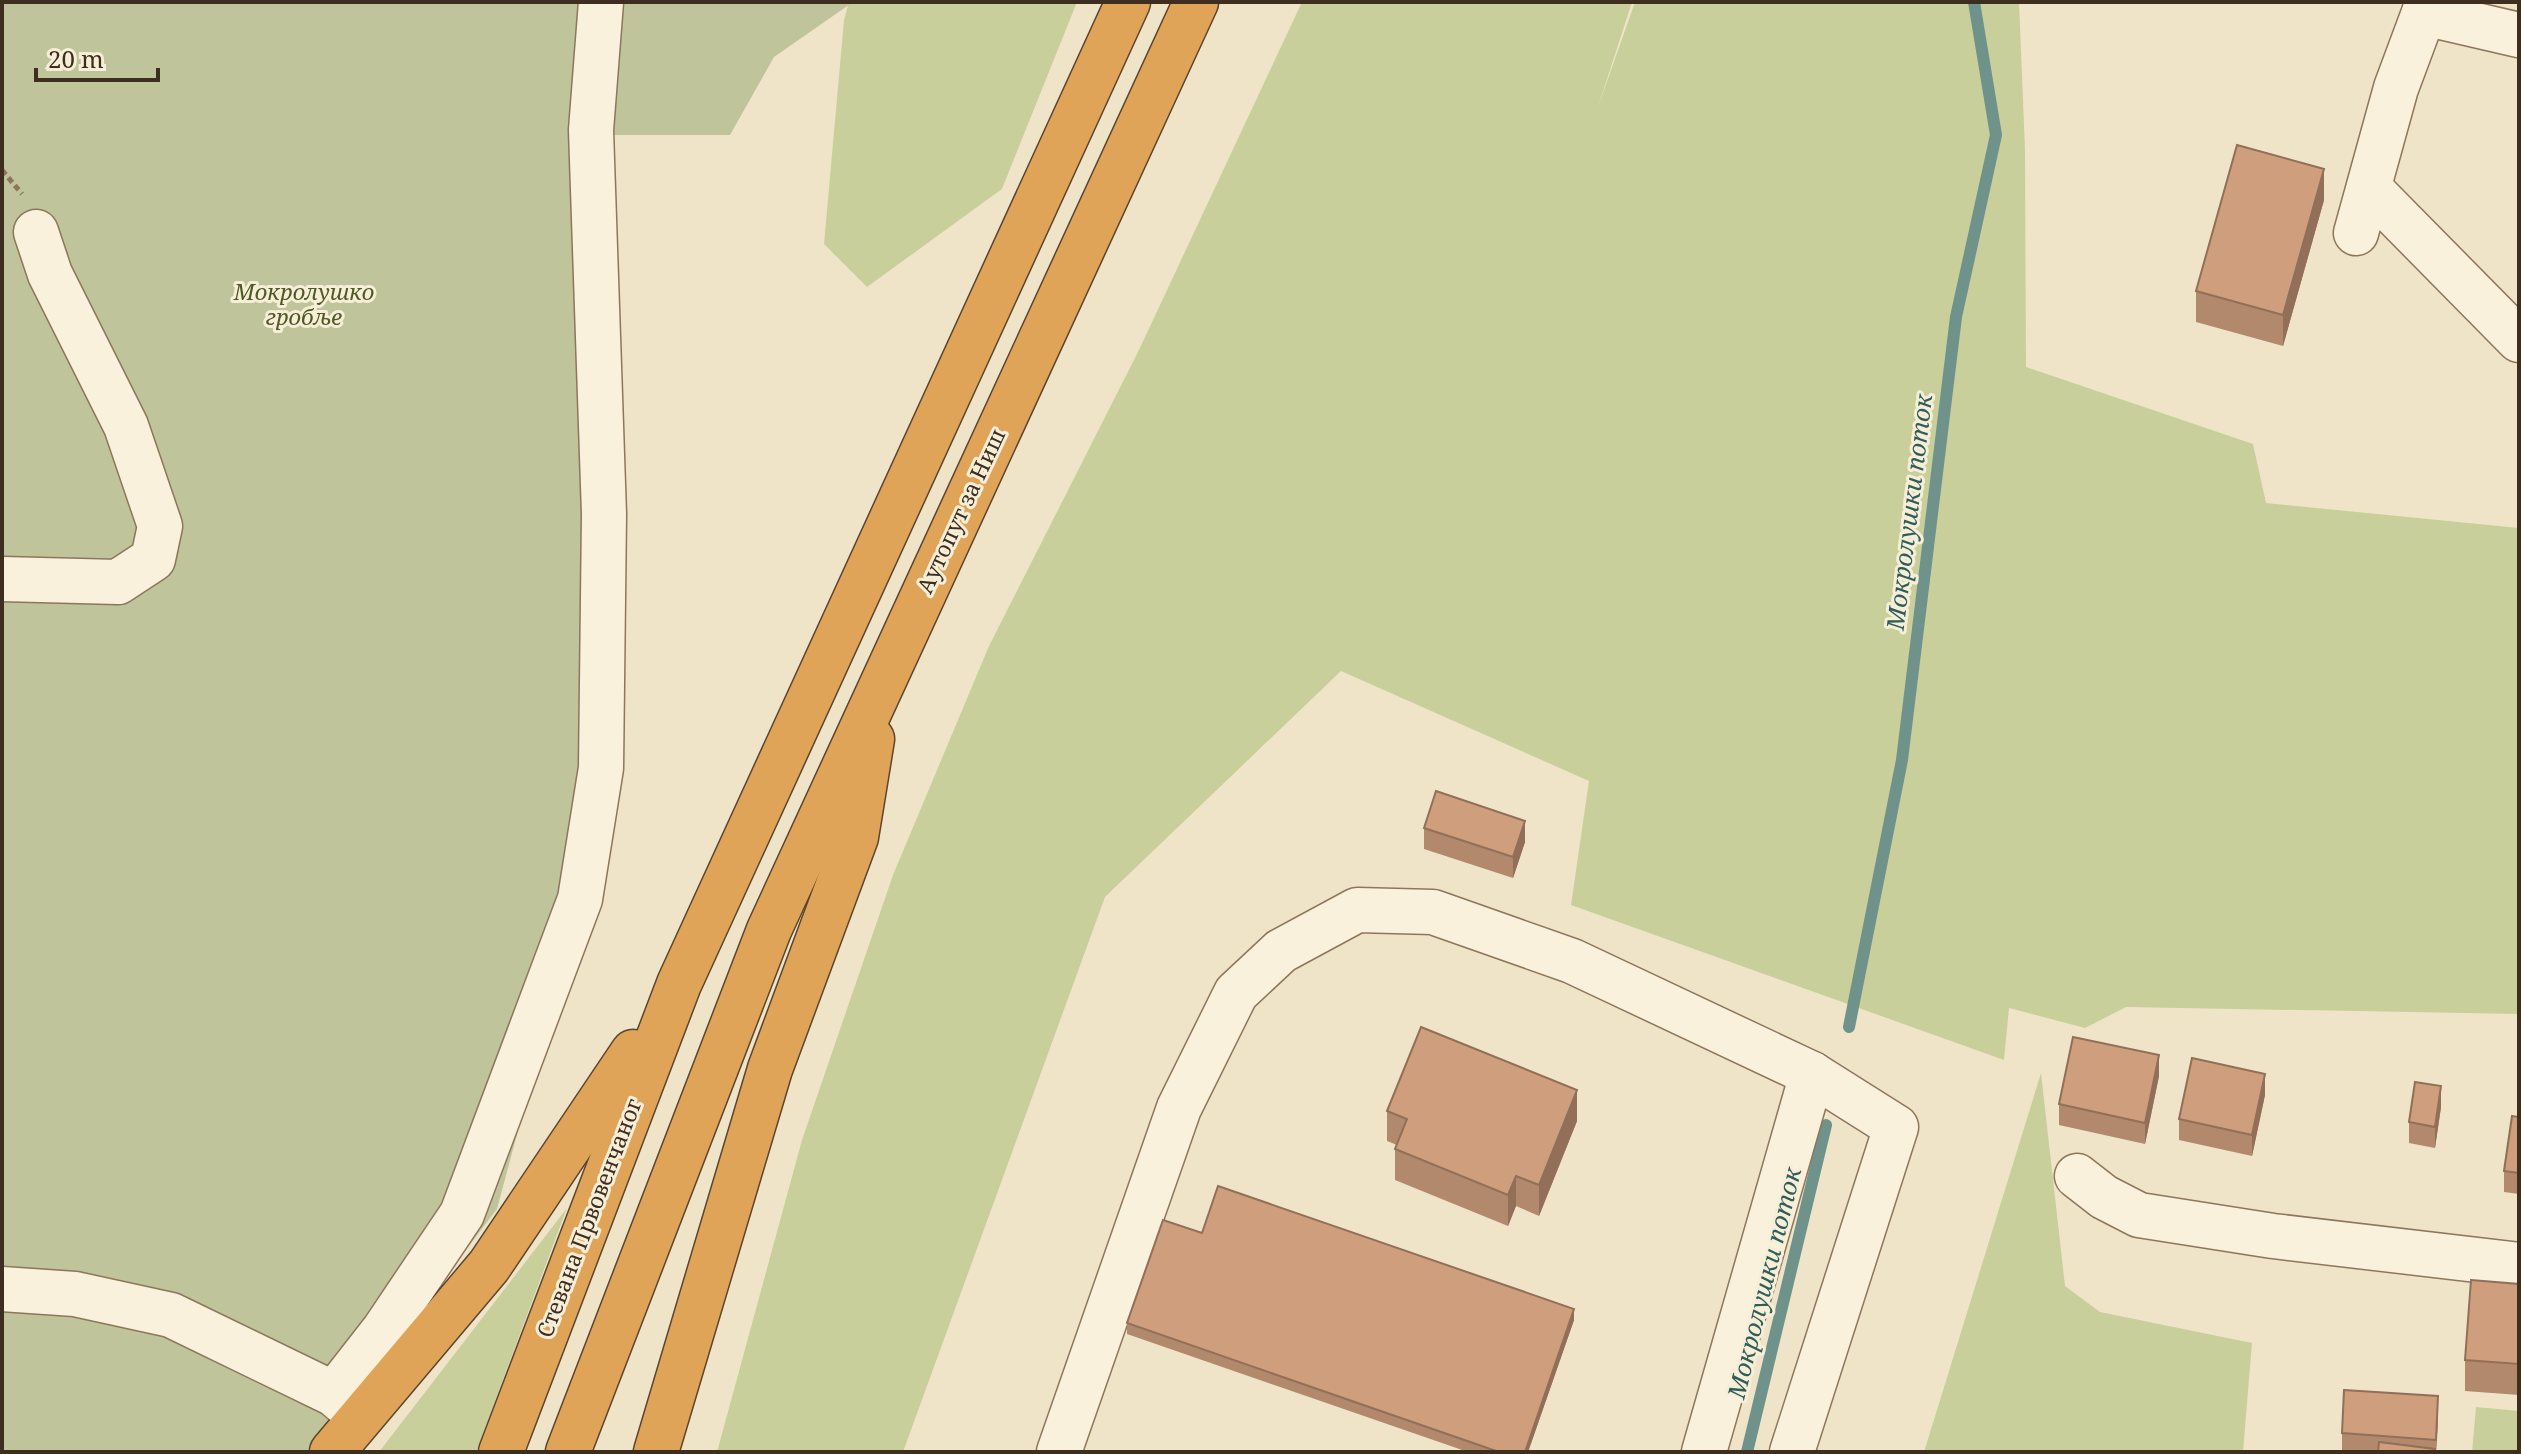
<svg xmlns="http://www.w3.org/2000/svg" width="2521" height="1454" viewBox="0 0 2521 1454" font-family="'Noto Serif',serif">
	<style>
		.green { fill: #c9cf9b }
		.cemetery { fill: #bfc49a }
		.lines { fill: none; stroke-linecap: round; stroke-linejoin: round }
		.stream { stroke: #6f938a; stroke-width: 12 }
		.minor-casing { stroke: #8d765c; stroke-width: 47 }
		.highway-casing { stroke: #5b4430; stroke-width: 47 }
		.path { stroke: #8d765c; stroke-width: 5; stroke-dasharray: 6 4; stroke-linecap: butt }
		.minor { stroke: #faf1dc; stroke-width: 44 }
		.highway { stroke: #e0a458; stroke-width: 44 }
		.wall { fill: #b2896c }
		.shaded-wall { fill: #916f58 }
		.building { fill: #cf9f7d; stroke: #916f58; stroke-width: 2 }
		.labels { text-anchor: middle; stroke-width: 6; stroke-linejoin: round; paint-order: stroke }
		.park-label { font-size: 22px; font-style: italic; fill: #4d5a26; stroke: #f7eed8 }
		.street-label { font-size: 22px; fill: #3d2e20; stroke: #f7eed8 }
		.water-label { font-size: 24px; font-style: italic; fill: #2f5d5a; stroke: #f7eed8 }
	</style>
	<rect width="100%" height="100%" fill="#f0e4c8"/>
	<!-- green -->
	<g class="green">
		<polygon points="849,2 1077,2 1002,189 867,287 824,244 844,20"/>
		<polygon points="1302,2 1632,2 1598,107 1635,2 2019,2 2025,149 2026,367 2253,444 2266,503 2519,528 2519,1014 2126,1007 2085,1028 2009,1008 2004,1060 1571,905 1589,781 1341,671 1105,897 903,1452 717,1452 802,1140 893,875 989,646 1138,352"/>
		<polygon points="2041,1073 2065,1286 2100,1312 2252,1343 2243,1452 1924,1452"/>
		<polygon points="567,1208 476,1452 379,1452"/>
		<polygon points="2476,1407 2519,1411 2519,1452 2472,1452"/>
	</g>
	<!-- cemetery -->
	<polygon class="cemetery" points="2,2 853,2 774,57 730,135 608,135 580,899 497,1209 312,1452 2,1452"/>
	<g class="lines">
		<!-- stream -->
		<g class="stream">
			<polyline points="1849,1027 1902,760 1956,317 1996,135 1974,2"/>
			<polyline points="1747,1452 1826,1125"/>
		</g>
		<defs>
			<g id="minor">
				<polyline points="2424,13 2519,35"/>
				<polyline points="2369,188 2519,340"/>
				<polyline points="2356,233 2396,88 2428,2"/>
				<polyline points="2,579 118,582 153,559 160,526 126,426 50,274 36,232"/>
				<polyline points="2077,1176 2104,1197 2139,1215 2273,1236 2519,1265"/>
				<polyline points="2,1289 75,1294 171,1315 334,1394 355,1412"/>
				<polyline points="334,1394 384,1330 462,1214 580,899 601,768 604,514 591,130 601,2"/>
				<polyline points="1059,1452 1179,1108 1236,993 1281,951 1357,910 1433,912 1572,961 1812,1074 1896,1127 1792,1452"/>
				<polyline points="1704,1452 1812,1074"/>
			</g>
			<g id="highway">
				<polyline points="332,1452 489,1266 633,1052"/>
				<polyline points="501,1452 679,984 1128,2"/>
				<polyline points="568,1452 769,930 1196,2"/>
				<polyline points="656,1452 770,1069 856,837 872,739"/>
			</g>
		</defs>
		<!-- minor casing -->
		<use href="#minor" class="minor-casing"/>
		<!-- highway casing -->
		<use href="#highway" class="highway-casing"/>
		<!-- path -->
		<polyline class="path" points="2,170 22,194"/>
		<!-- minor -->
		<use href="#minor" class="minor"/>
		<!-- highway -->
		<use href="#highway" class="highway"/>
	</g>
	<!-- wall -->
	<g class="wall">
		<polygon points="2324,200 2283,346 2196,322 2196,291"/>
		<polygon points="1424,828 1525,842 1513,878 1424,849"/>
		<polygon points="2159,1076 2145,1144 2059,1125 2059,1104"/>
		<polygon points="2265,1095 2252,1156 2179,1140 2179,1119"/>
		<polygon points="2441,1107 2435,1148 2409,1143 2409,1122"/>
		<polygon points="1387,1111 1577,1121 1539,1216 1516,1206 1508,1226 1395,1180 1395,1149 1397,1145 1387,1141"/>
		<polygon points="2519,1117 2519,1194 2504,1192 2504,1171"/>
		<polygon points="1202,1233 1574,1320 1528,1452 1468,1452 1127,1334 1127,1323"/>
		<polygon points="2519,1284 2519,1395 2465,1391 2465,1360"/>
		<polygon points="2438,1418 2436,1452 2342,1452 2342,1433"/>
	</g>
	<!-- shaded-wall -->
	<g class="shaded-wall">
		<polygon points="2324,169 2324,200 2283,346 2283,315"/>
		<polygon points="1525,821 1525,842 1513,878 1513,857"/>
		<polygon points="2159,1055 2159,1076 2145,1144 2145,1123"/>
		<polygon points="2265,1074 2265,1095 2252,1156 2252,1135"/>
		<polygon points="2441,1086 2441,1107 2435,1148 2435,1127"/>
		<polygon points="1577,1090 1577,1121 1539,1216 1539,1185"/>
		<polygon points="1516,1176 1516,1206 1508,1226 1508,1195"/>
		<polygon points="1574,1309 1574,1320 1528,1452 1525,1452"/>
		<polygon points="2438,1396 2438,1418 2436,1452 2436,1440"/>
	</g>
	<!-- building -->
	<g class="building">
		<polygon points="2237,145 2324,169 2283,315 2196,291"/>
		<polygon points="1436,791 1525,821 1513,857 1424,828"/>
		<polygon points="1421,1027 1577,1090 1539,1185 1516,1176 1508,1195 1395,1149 1407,1119 1387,1111"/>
		<polygon points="2073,1037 2159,1055 2145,1123 2059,1104"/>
		<polygon points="2192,1058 2265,1074 2252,1135 2179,1119"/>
		<polygon points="2415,1082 2441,1086 2435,1127 2409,1122"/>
		<polygon points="2512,1116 2519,1117 2519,1173 2504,1171"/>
		<polygon points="1218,1186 1574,1309 1525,1452 1499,1452 1127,1323 1163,1220 1202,1233"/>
		<polygon points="2471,1280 2519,1284 2519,1364 2465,1360"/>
		<polygon points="2344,1390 2438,1396 2436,1440 2342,1433"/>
		<polygon points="2379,1442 2435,1449 2435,1452 2378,1452"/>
	</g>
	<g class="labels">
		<!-- park labels -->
		<g class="park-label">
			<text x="304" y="300">Мокролушко<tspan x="304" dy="25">гробље</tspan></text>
		</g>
		<!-- street labels -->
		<g class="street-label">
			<text transform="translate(961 511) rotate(-65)" y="8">Аутопут за Ниш</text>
			<text transform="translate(589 1218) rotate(-69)" y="8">Стевана Првовенчаног</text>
		</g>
		<!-- water labels -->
		<g class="water-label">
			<text transform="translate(1910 512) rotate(-83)" y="8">Мокролушки поток</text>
			<text transform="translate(1765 1283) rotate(-76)" y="8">Мокролушки поток</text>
		</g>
	</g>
	<!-- border -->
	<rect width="2521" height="1454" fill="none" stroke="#3d2e20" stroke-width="8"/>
	<!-- scale -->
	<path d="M36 68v12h122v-12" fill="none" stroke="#3d2e20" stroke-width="4"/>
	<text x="48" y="68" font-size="24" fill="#3d2e20" stroke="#f7eed8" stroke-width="6" paint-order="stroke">20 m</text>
</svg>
